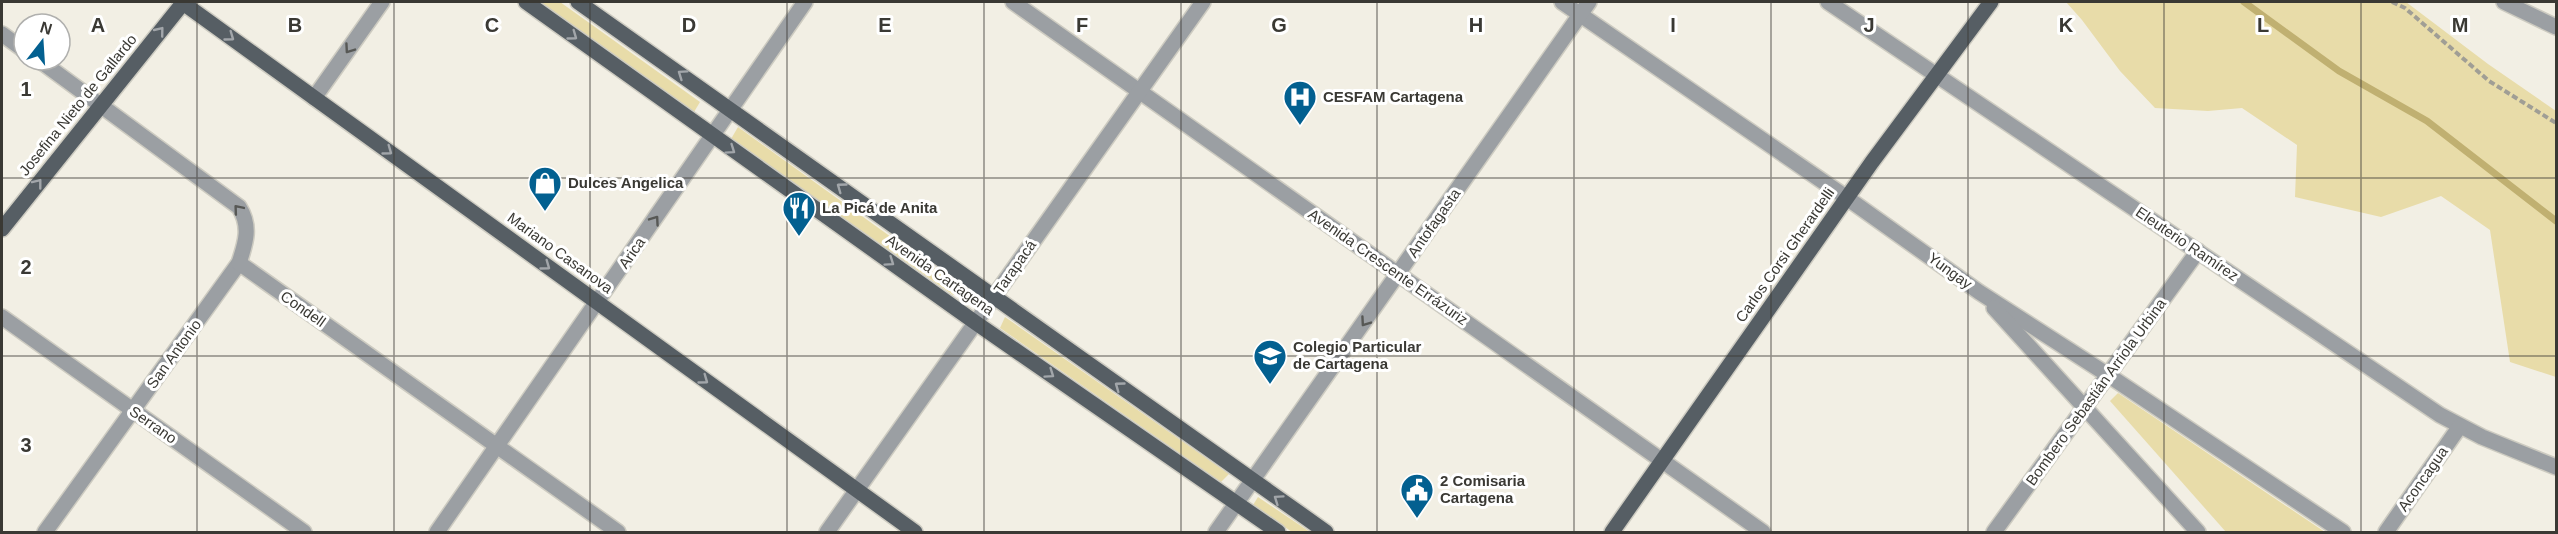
<svg xmlns="http://www.w3.org/2000/svg" width="2558" height="534" viewBox="0 0 2558 534" font-family="Arial,sans-serif">
	<style>
		.green { fill: #e8dca9 }
		.lines { fill: none; stroke-linecap: round; stroke-linejoin: round }
		.stream { stroke: #c0b071; stroke-width: 7 }
		.street-casing { stroke: #cdcbc1; stroke-width: 18 }
		.primary-casing { stroke: #cdcbc1; stroke-width: 18 }
		.path { stroke: #a09e95; stroke-width: 4; stroke-dasharray: 6 3; stroke-linecap: butt }
		.street { stroke: #9b9fa3; stroke-width: 15 }
		.primary { stroke: #565e64; stroke-width: 15 }
		.oneway { stroke: #a2a6aa }
		.oneway2 { stroke: #575855 }
		.grid { fill: none; stroke: #3a3934; stroke-width: 1.5; stroke-opacity: 0.55 }
		.labels { text-anchor: middle; stroke-width: 6; stroke-linejoin: round; paint-order: stroke }
		.poi-label { font-size: 15px; font-weight: bold; fill: #3a3934; stroke: #fff; text-anchor: start }
		.street-label { font-size: 15px; fill: #3a3934; stroke: #fff }
		.grid-label { font-size: 20px; text-anchor: middle; font-weight: bold; fill: #3a3934; stroke: #fff; stroke-width: 6; stroke-linejoin: round; paint-order: stroke }
	</style>
	<rect width="100%" height="100%" fill="#f2efe4"/>
	<!-- green -->
	<g class="green">
		<polygon points="539,2 560,2 700,102 694,112"/>
		<polygon points="2066,2 2406,2 2488,64 2556,111 2556,377 2510,362 2490,230 2441,196 2381,217 2295,197 2297,145 2242,108 2208,111 2155,108 2120,71 2082,20"/>
		<polygon points="738,127 962,288 953,295 731,139"/>
		<polygon points="1005,317 1229,474 1221,482 1000,328"/>
		<polygon points="2118,393 2325,532 2226,532 2110,401"/>
		<polygon points="1258,497 1310,532 1292,532 1253,505"/>
	</g>
	<g class="lines">
		<!-- stream -->
		<polyline class="stream" points="2244,2 2339,71 2427,121 2556,221"/>
		<defs>
			<g id="street">
				<polyline points="1013,2 1763,532"/>
				<polyline points="1562,2 1847,198 1979,292 2108,375 2343,532"/>
				<polyline points="1828,2 2440,415 2482,437 2556,467"/>
				<polyline points="2504,2 2556,27"/>
				<polyline points="2,34 24,50"/>
				<path d="M39,60L239,207C251,226 246,242 239,263L45,532"/>
				<polyline points="314,98 382,2"/>
				<polyline points="239,263 618,532"/>
				<polyline points="1994,308 2198,532"/>
				<polyline points="2,317 304,532"/>
				<polyline points="437,532 805,2"/>
				<polyline points="827,532 1203,2"/>
				<polyline points="1216,532 1589,2"/>
				<polyline points="1994,532 2198,251"/>
				<polyline points="2386,532 2460,426"/>
			</g>
			<g id="primary">
				<polyline points="526,2 976,323 1278,532"/>
				<polyline points="578,2 1326,532"/>
				<polyline points="2,229 183,3 915,532"/>
				<polyline points="1612,532 1872,162 1991,2"/>
			</g>
		</defs>
		<!-- street casing -->
		<use href="#street" class="street-casing"/>
		<!-- primary casing -->
		<use href="#primary" class="primary-casing"/>
		<!-- path -->
		<polyline class="path" points="2392,2 2405,8 2489,81 2556,123"/>
		<!-- street -->
		<use href="#street" class="street"/>
		<!-- primary -->
		<use href="#primary" class="primary"/>
	</g>
	<!-- one-way arrows -->
	<defs><path id="oneway-chevron" d="M-2-3.5L2.5 0L-2 3.5" fill="none" stroke-width="1.6" stroke-linecap="round" stroke-linejoin="round" transform="scale(1.5)"/></defs>
	<g class="oneway">
		<use href="#oneway-chevron" transform="translate(160 31) rotate(-51)"/>
		<use href="#oneway-chevron" transform="translate(573 36) rotate(36)"/>
		<use href="#oneway-chevron" transform="translate(230 37) rotate(36)"/>
		<use href="#oneway-chevron" transform="translate(682 74) rotate(-145)"/>
		<use href="#oneway-chevron" transform="translate(731 150) rotate(35)"/>
		<use href="#oneway-chevron" transform="translate(388 151) rotate(36)"/>
		<use href="#oneway-chevron" transform="translate(38 183) rotate(-52)"/>
		<use href="#oneway-chevron" transform="translate(841 187) rotate(-144)"/>
		<use href="#oneway-chevron" transform="translate(890 262) rotate(35)"/>
		<use href="#oneway-chevron" transform="translate(546 266) rotate(36)"/>
		<use href="#oneway-chevron" transform="translate(1050 374) rotate(35)"/>
		<use href="#oneway-chevron" transform="translate(704 380) rotate(36)"/>
		<use href="#oneway-chevron" transform="translate(1119 386) rotate(-144)"/>
		<use href="#oneway-chevron" transform="translate(1278 499) rotate(-145)"/>
	</g>
	<g class="oneway2">
		<use href="#oneway-chevron" transform="translate(349 49) rotate(125)"/>
		<use href="#oneway-chevron" transform="translate(238 209) rotate(-130)"/>
		<use href="#oneway-chevron" transform="translate(655 220) rotate(-55)"/>
		<use href="#oneway-chevron" transform="translate(1365 322) rotate(125)"/>
	</g>
	<!-- grid -->
	<path class="grid" d="M197,2V532M394,2V532M590,2V532M787,2V532M984,2V532M1181,2V532M1377,2V532M1574,2V532M1771,2V532M1968,2V532M2164,2V532M2361,2V532M2,178H2556M2,356H2556"/>
	<!-- icons -->
	<defs>
		<symbol id="hospital-pin" viewBox="-11 -11 22 30"><path d="M0 17L-7.5 6A9.5 9.5 0 1 1 7.5 6Z" fill="#036090" stroke="#fff"/><path d="M-5-5h3v3.5h4V-5h3V5h-3V1.5h-4V5h-3Z" fill="#fff"/></symbol>
		<symbol id="shop-pin" viewBox="-11 -11 22 30"><path d="M0 17L-7.5 6A9.5 9.5 0 1 1 7.5 6Z" fill="#036090" stroke="#fff"/><path d="M-5-2.5h2.3a2.7 3.5 0 0 1 5.4 0H5L5.5 6h-11ZM-1.5-2.5h3a1.5 2.3 0 0 0-3 0Z" fill="#fff"/></symbol>
		<symbol id="restaurant-pin" viewBox="-11 -11 22 30"><path d="M0 17L-7.5 6A9.5 9.5 0 1 1 7.5 6Z" fill="#036090" stroke="#fff"/><path d="M-5-6h1v4h1v-4h1v4h1v-4h1v5L-1.5 .5V6h-2V.5L-5-1ZM5-6V6H3V1.5H1.5Q1.5-4 5-6Z" fill="#fff"/></symbol>
		<symbol id="school-pin" viewBox="-11 -11 22 30"><path d="M0 17L-7.5 6A9.5 9.5 0 1 1 7.5 6Z" fill="#036090" stroke="#fff"/><path d="M0-5L7-2L0 1L-7-2ZM-4 1L0 2.5L4 1V4Q0 6-4 4Z" fill="#fff"/></symbol>
		<symbol id="civic-pin" viewBox="-11 -11 22 30"><path d="M0 17L-7.5 6A9.5 9.5 0 1 1 7.5 6Z" fill="#036090" stroke="#fff"/><path d="M-.6-6.5H3V-4.5H.6V-3L4-1V1h2V6H-6V1h2V-1L-.6-3ZM-1.2 2.5V6h2.4V2.5Z" fill="#fff"/></symbol>
	</defs>
	<g fill-rule="evenodd">
		<use href="#hospital-pin" x="1281" y="78" width="38" height="52"/>
		<use href="#shop-pin" x="526" y="164" width="38" height="52"/>
		<use href="#restaurant-pin" x="780" y="189" width="38" height="52"/>
		<use href="#school-pin" x="1251" y="337" width="38" height="52"/>
		<use href="#civic-pin" x="1398" y="471" width="38" height="52"/>
	</g>
	<g class="labels">
		<!-- poi labels -->
		<g class="poi-label">
			<text x="1323" y="102">CESFAM Cartagena</text>
			<text x="568" y="188">Dulces Angelica</text>
			<text x="822" y="213">La Picá de Anita</text>
			<text x="1293" y="352">Colegio Particular<tspan x="1293" dy="17">de Cartagena</tspan></text>
			<text x="1440" y="486">2 Comisaria<tspan x="1440" dy="17">Cartagena</tspan></text>
		</g>
		<!-- street labels -->
		<g class="street-label">
			<text transform="translate(78 105) rotate(-51)" y="5">Josefina Nieto de Gallardo</text>
			<text transform="translate(1434 223) rotate(-55)" y="5">Antofagasta</text>
			<text transform="translate(2187 244) rotate(34)" y="5">Eleuterio Ramírez</text>
			<text transform="translate(560 253) rotate(36)" y="5">Mariano Casanova</text>
			<text transform="translate(632 253) rotate(-55)" y="5">Arica</text>
			<text transform="translate(1785 255) rotate(-55)" y="5">Carlos Corsi Gherardelli</text>
			<text transform="translate(1015 267) rotate(-55)" y="5">Tarapacá</text>
			<text transform="translate(1388 267) rotate(35)" y="5">Avenida Crescente Errázuriz</text>
			<text transform="translate(1950 271) rotate(36)" y="5">Yungay</text>
			<text transform="translate(940 275) rotate(35)" y="5">Avenida Cartagena</text>
			<text transform="translate(303 309) rotate(35)" y="5">Condell</text>
			<text transform="translate(174 354) rotate(-54)" y="5">San Antonio</text>
			<text transform="translate(2096 392) rotate(-54)" y="5">Bombero Sebastián Arriola Urbina</text>
			<text transform="translate(153 425) rotate(35)" y="5">Serrano</text>
			<text transform="translate(2423 479) rotate(-55)" y="5">Aconcagua</text>
		</g>
	</g>
	<g class="grid-label">
		<text x="98" y="32">A</text>
		<text x="295" y="32">B</text>
		<text x="492" y="32">C</text>
		<text x="689" y="32">D</text>
		<text x="885" y="32">E</text>
		<text x="1082" y="32">F</text>
		<text x="1279" y="32">G</text>
		<text x="1476" y="32">H</text>
		<text x="1673" y="32">I</text>
		<text x="1869" y="32">J</text>
		<text x="2066" y="32">K</text>
		<text x="2263" y="32">L</text>
		<text x="2460" y="32">M</text>
		<text x="26" y="96">1</text>
		<text x="26" y="274">2</text>
		<text x="26" y="452">3</text>
	</g>
	<!-- border -->
	<rect width="2558" height="534" fill="none" stroke="#3a3934" stroke-width="6"/>
	<!-- north arrow -->
	<g transform="translate(42 42) rotate(17)"><circle r="28" fill="#ffffff" stroke="#b0b0ae" stroke-width="1.5"/>
	<path d="M0-4.5L10 22L0 15L-10 22Z" fill="#036090"/>
	<text y="-9" font-size="16" font-weight="bold" text-anchor="middle" fill="#3a3934">N</text>
	</g>
</svg>
